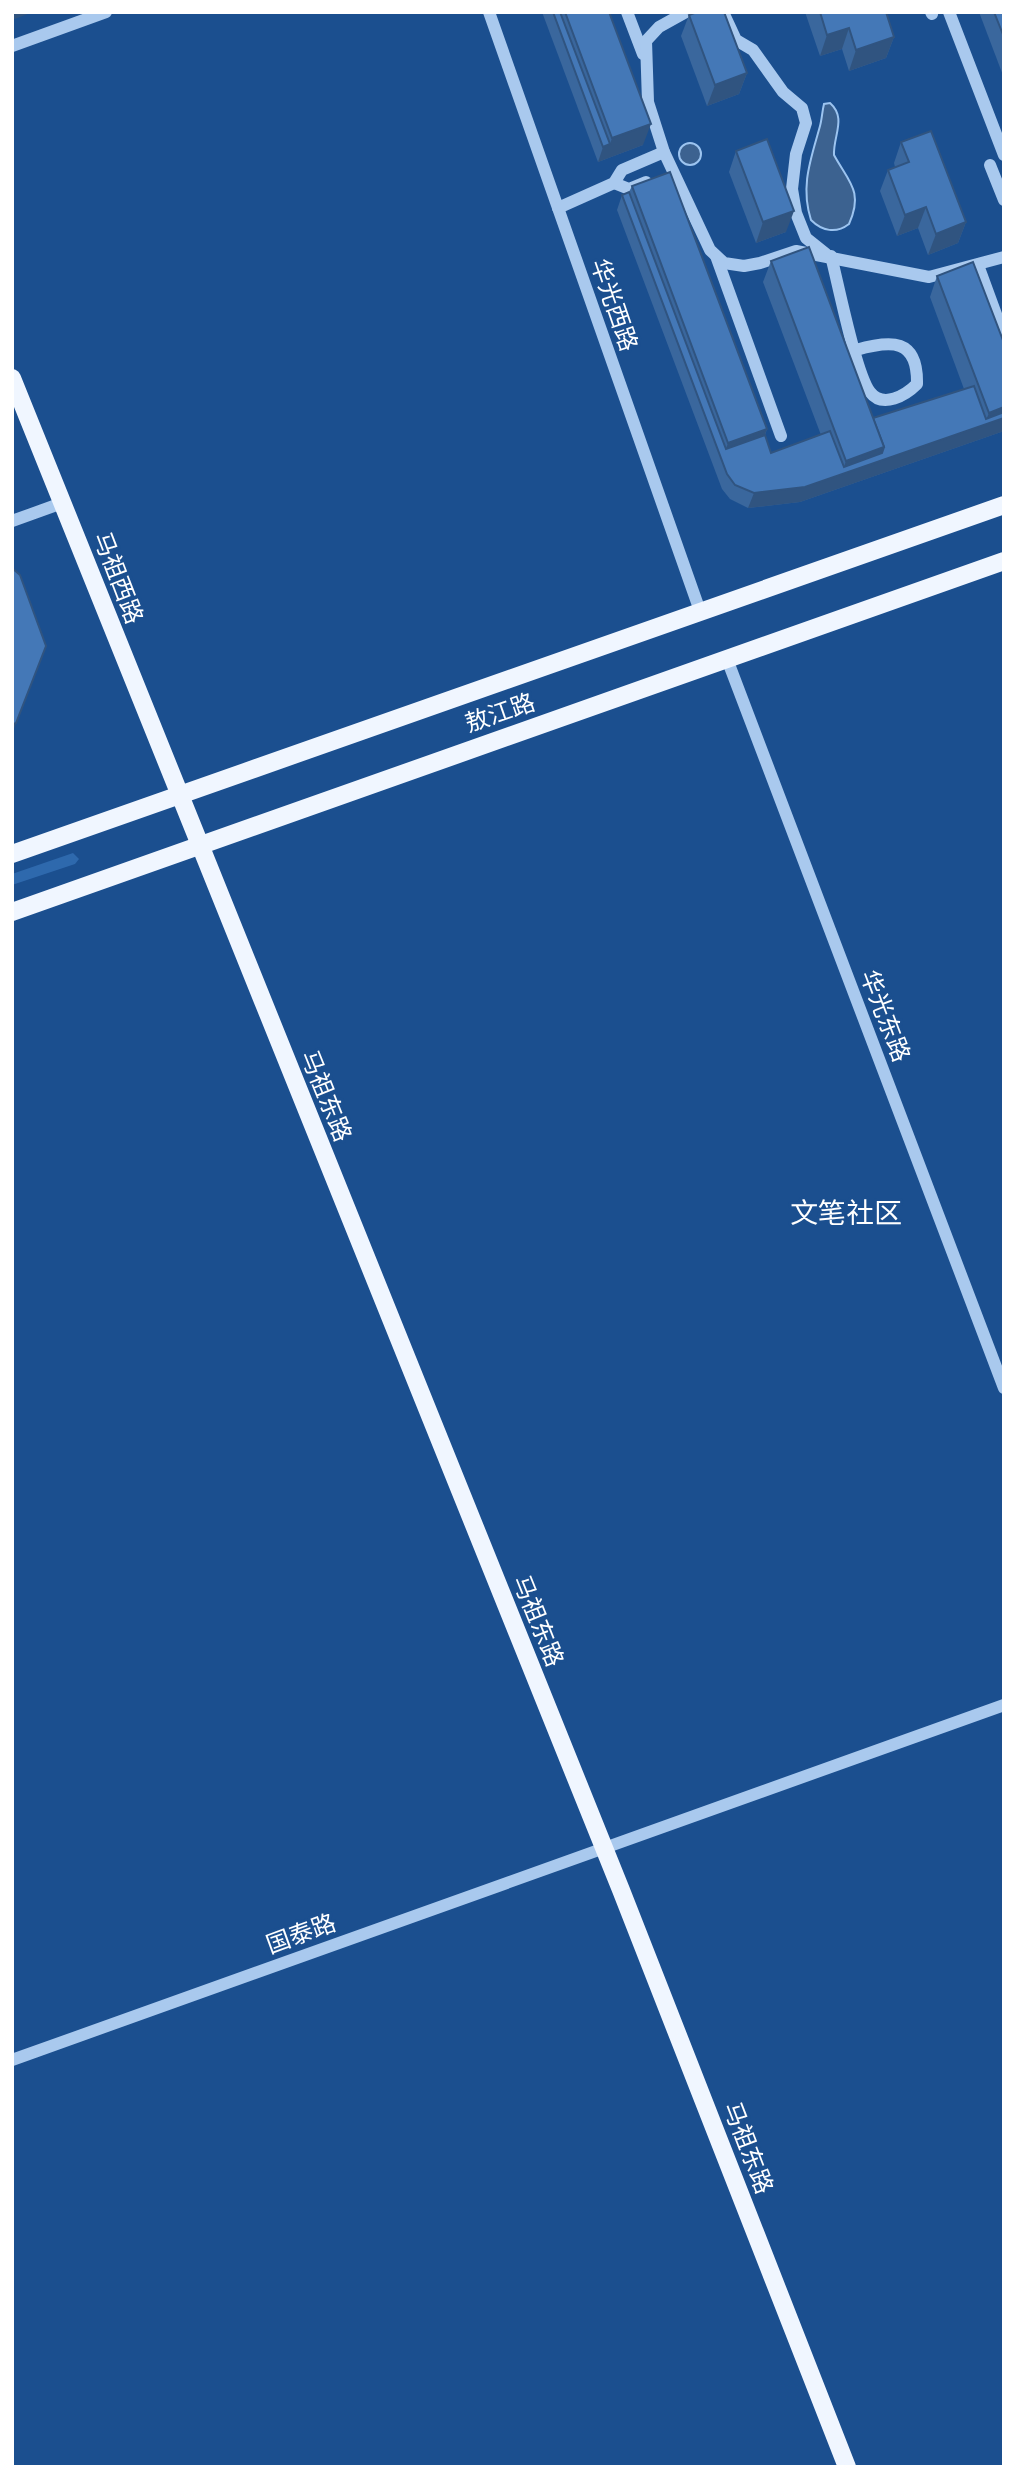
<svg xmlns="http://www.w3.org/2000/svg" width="1016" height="2479" viewBox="0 0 1016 2479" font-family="'PT Sans Narrow','Noto Sans SC',sans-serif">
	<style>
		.green { fill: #2e69ad }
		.water { fill: #3c6290; stroke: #9cc4f0; stroke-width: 2 }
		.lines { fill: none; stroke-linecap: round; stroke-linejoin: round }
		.minor { stroke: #a9c9ee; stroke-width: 12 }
		.major { stroke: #f0f6ff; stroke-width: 18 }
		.wall { fill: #3a679d }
		.shaded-wall { fill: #305480 }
		.building { fill: #4478b7; stroke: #305480; stroke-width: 2 }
		.labels { text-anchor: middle; stroke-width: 6; stroke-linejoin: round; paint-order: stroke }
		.street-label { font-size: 24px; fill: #fff; stroke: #1b4f8f }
		.quarter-label { font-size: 28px; fill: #fff; stroke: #1b4f8f }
	</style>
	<rect width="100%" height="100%" fill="#1b4f8f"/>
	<!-- green -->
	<polygon class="green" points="73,853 79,859 75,864 12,885 12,874"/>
	<!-- water -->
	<g class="water">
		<path d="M830,103C847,118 833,136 834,155C848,181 864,191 849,224C836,234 822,231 811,220C800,186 811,159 820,126C822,119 822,112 824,104Z"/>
		<circle cx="690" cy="154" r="11"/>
	</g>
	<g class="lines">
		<!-- minor -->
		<g class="minor">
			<polyline points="489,12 700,611"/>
			<polyline points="627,12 643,54"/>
			<polyline points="686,12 659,27 646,41 648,102 664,152 710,250 724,263 744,266 760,263 796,251 929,277 1004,257"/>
			<polyline points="723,12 736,40 753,50 783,92 802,108 806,123 796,154 792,189 796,213 806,238 826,254"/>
			<polyline points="931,12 932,14"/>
			<polyline points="949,12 1004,155"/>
			<polyline points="12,46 106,12"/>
			<polyline points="990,165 1004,200"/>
			<polyline points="614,183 629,189 646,182"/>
			<polyline points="558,208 614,183 622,170 664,152"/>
			<polyline points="716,256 781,436"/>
			<path d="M831,256C838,283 856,374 870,392C883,409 906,395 917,384C918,338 891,340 856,350"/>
			<polyline points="978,265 1004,336"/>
			<polyline points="12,521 62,503"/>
			<polyline points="727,659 1004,1388"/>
			<polyline points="12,2060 1004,1705"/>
		</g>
		<!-- major -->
		<g class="major">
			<polyline points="12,378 621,1890 847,2467"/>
			<polyline points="12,854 1004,505"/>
			<polyline points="12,912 1004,561"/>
		</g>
	</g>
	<!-- wall -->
	<g class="wall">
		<polygon points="542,12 609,12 643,145 598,162"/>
		<polygon points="805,12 886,12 894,37 886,58 849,71 842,49 820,56"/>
		<polygon points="979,12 1004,12 1004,78"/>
		<polygon points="689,15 747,73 739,94 707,106 681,36"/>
		<polygon points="901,142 966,222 958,243 928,255 918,228 897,236 880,191 888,170 895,167 894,163"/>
		<polygon points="736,151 786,232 756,243 729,172"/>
		<polygon points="632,186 767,429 765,435 771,453 821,435 763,282 771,261 873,418 964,389 930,297 937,276 1004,343 1004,431 800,502 748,508 730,499 722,489 617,210 622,195 629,192"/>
	</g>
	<!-- shaded-wall -->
	<g class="shaded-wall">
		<polygon points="12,12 33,12 12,20"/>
		<polygon points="849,28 842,49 820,56 827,35"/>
		<polygon points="894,37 886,58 849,71 856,50"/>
		<polygon points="747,73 739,94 707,106 715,85"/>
		<polygon points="651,124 643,145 598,162 603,147 610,144 612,138"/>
		<polygon points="926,207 918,228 897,236 905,215"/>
		<polygon points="794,211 786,232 756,243 763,222"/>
		<polygon points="966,222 958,243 928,255 936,234"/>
		<polygon points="1004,407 1004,431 800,502 748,508 754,493 841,475 846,461 884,447 984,425 989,413"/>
		<polygon points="767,429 759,450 722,460 728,443"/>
		<polygon points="46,646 12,734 12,725"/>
	</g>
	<!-- building -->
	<g class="building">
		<polygon points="553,12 560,12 610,144 603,147"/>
		<polygon points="565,12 609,12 651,124 612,138"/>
		<polygon points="697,12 724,12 747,73 715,85 689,15"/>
		<polygon points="820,12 886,12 894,37 856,50 849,28 827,35"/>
		<polygon points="994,12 1004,12 1004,37"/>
		<polygon points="931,131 966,222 936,234 926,207 905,215 888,170 909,162 901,142"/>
		<polygon points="767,139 794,211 763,222 736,151"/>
		<polygon points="670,172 767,429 728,443 632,186"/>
		<polygon points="629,192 726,449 765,435 771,453 830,431 844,467 882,453 884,447 873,418 974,386 986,419 1004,412 1004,418 805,487 754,493 735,485 727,474 622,195"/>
		<polygon points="809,247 884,447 846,461 771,261"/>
		<polygon points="973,262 1004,343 1004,407 989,413 937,276"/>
		<polygon points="12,568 20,575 46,646 16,723 12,725"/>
	</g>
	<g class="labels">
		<!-- street labels -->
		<g class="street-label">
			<text transform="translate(614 305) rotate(71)" y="8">华光西路</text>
			<text transform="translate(118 578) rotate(69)" y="8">马祖西路</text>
			<text transform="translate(500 713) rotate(-19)" y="8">敖江路</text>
			<text transform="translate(885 1016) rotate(69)" y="8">华光东路</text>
			<text transform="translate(326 1096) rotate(68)" y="8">马祖东路</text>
			<text transform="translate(538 1621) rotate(68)" y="8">马祖东路</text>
			<text transform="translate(301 1934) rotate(-20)" y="8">国泰路</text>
			<text transform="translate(748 2148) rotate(69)" y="8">马祖东路</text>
		</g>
		<!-- quarter labels -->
		<g class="quarter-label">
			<text x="846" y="1223">文笔社区</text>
		</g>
	</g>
	<!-- border -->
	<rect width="1016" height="2479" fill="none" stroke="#ffffff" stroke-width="28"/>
</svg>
